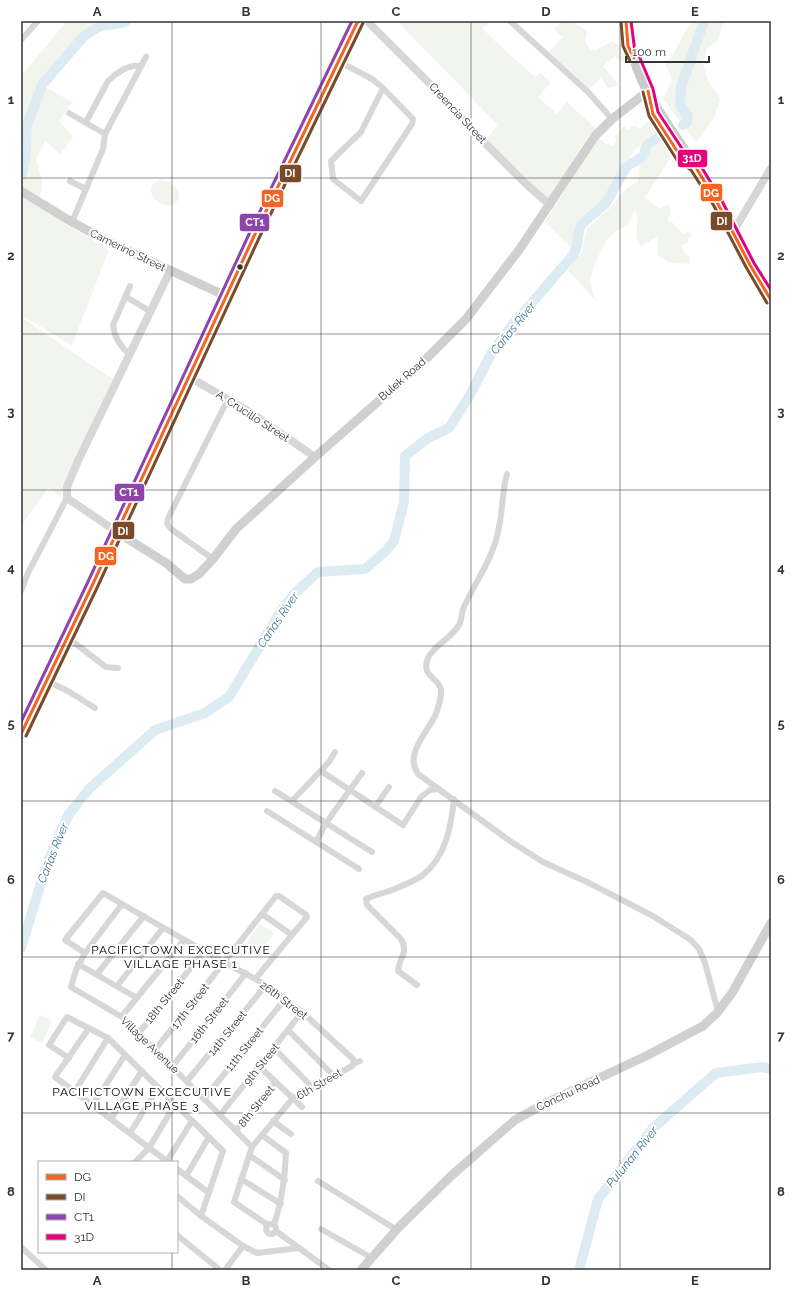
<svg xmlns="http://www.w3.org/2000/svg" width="792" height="1291" viewBox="0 0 792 1291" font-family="Raleway,sans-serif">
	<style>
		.green { fill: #f1f5ed }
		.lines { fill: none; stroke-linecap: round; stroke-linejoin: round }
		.river { stroke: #ddebf3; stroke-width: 10 }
		.minor { stroke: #d7d7d7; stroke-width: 6 }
		.tertiary { stroke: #d7d7d7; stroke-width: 8 }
		.secondary { stroke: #d0d0d0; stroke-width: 9 }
		.primary { stroke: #cacaca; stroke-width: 10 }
		.bus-1-casing { stroke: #fff; stroke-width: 6 }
		.bus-2-casing { stroke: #fff; stroke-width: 6 }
		.bus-3-casing { stroke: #fff; stroke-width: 6 }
		.bus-4-casing { stroke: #fff; stroke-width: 6 }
		.bus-1 { stroke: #f26522; stroke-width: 3 }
		.bus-2 { stroke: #7a4b2a; stroke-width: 3 }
		.bus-3 { stroke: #8e44ad; stroke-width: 3 }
		.bus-4 { stroke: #e5007d; stroke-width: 3 }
		.grid { fill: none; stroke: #333; stroke-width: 1; stroke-opacity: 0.55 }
		.bus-dot { fill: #333; stroke: #fff; stroke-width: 1.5 }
		.labels { text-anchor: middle; stroke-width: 4; stroke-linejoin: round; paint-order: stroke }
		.street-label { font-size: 11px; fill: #333; stroke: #fff }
		.water-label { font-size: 12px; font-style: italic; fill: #3f7597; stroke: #fff }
		.neighbourhood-label { font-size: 12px; letter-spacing: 1px; fill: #000; stroke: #fff }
		.line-badge { stroke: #fff; stroke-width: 1.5 }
		.badge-label { font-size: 11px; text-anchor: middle; font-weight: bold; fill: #fff }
		.neatline { fill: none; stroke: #333; stroke-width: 1.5 }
		.grid-label { font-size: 13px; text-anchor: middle; font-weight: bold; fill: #333 }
	</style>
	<rect width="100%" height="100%" fill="#fff"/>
	<!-- green -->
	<g class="green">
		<path d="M67,21H126C118,25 107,22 99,26C80,35 56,68 42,85L72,102L59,121L73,137L60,154L45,141L36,159L42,181L40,199L69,217L65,224L109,250L72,345L21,315V76Z"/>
		<polygon points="397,21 490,21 483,29 499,45 535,77 541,73 551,82 538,97 557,114 567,102 596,129 589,135 549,199 524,177 486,140 498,125"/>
		<polygon points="563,21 571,21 587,31 585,42 590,49 595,51 612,41 621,47 621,52 623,53 626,60 622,62 615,56 603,66 618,84 614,87 608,88 601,78 589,89 549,52 563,37 554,29"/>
		<polygon points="691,21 723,21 723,25 717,41 707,48 703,63 708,82 716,91 720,99 714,118 696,142 663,99 672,80 665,63 671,58"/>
		<polygon points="650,120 658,134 635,149 604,201 583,219 577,228 572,249 545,222 598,137 606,145 608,143 613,146 617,140 615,137 624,126 627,130 634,125 640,129"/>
		<polygon points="662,141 672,155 648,193 644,197 659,209 668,205 671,210 667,221 672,222 684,235 689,231 691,237 688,239 688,242 681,246 685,254 690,257 689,264 668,262 658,255 657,237 641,246 636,237 638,215 634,211 628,225 614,232 606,241 594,265 590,283 596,301 568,270 582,251 587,229 610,208 627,188 638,182 640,164 651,149"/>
		<path d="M160,180L169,182L178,190C180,196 179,201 173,205C158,210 140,187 160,180Z"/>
		<polygon points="21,317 115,381 60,496 48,488 21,526"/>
		<polygon points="260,924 274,933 257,956 244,947"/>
		<polygon points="40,1015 52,1021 42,1043 30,1037"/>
	</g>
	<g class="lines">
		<!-- river -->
		<g class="river">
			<polyline points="683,125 687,122 688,116 680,105 681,87 704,21"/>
			<polyline points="21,176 25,162 27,126 42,85 84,36 100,26 122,23 126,21"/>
			<polyline points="21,948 45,870 57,839 69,814 89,789 155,730 205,713 229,697 282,609 294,594 318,572 365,569 386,551 394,541 404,502 405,456 428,438 449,428 470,395 491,354 511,327 573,255 577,247 579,230 582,224 606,203 627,166 636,161 643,156 647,145 657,138"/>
			<polyline points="579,1270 598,1199 653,1128 716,1073 763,1067 771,1069"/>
		</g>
		<!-- minor -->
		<g class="minor">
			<polyline points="510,21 588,92 612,119"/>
			<polyline points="21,40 38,21"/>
			<polyline points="338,61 372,79 383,88 413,119 412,124 361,201 333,179 331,161 361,132 383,88"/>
			<polyline points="69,113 105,134"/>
			<path d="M86,122L108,81C116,73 129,64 140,66"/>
			<polyline points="70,181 86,189"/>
			<polyline points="72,222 103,149 105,134 146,57"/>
			<path d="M130,286L113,325C114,337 121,347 130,355"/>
			<polyline points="125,296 151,312"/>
			<path d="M507,474C502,491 503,509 499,527C494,558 476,580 464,607C461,613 462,620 459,625C452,638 435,644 428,658C421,675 436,677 440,687C443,693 439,704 437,711C431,730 403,752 418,774L510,841L543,862L587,882L653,916L691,940L699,949L705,963L718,1011"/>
			<path d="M213,559L171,529C167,525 166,522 169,516L228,399"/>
			<polyline points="21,591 28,573 67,498"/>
			<polyline points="68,638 106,667 118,668"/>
			<polyline points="47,681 68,691 95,708"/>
			<polyline points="321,771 403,825 421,797 430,790 439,789"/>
			<polyline points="275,791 372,852"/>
			<polyline points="292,801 329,762 335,752"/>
			<polyline points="375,807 389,787"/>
			<polyline points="267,811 359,869"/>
			<polyline points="316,842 326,823 362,773"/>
			<polyline points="122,904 85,953 76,970 71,987 122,1017 252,1147 234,1202 268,1225"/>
			<polyline points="262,914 292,935"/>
			<polyline points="85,953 65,940 103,893 204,951 266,985 302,1012 353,1059 354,1063 352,1066 293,1098 262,1135 252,1147"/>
			<polyline points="78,964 137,998"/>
			<polyline points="97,974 144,916"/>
			<path d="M417,985L398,971C399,958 409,952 401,939L367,905L366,899C374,895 384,893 392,890C402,886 415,881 423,875C446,856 451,827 454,799"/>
			<polyline points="117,986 163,928"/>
			<polyline points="122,1016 184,940"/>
			<polyline points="89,1028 55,1077 168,1162"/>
			<polyline points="288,1030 333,1075"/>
			<polyline points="139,1033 204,951"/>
			<polyline points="274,1048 312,1087"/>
			<polyline points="155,1050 276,896 279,896 305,914 307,917 256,978"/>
			<polyline points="69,1058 49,1045 67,1017 108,1038 223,1151 201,1216"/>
			<polyline points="353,1064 360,1061"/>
			<polyline points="259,1066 302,1107"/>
			<polyline points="172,1067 246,973"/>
			<polyline points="187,1081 266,985"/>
			<polyline points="75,1091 108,1038"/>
			<polyline points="204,1099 285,999"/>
			<polyline points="93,1105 125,1055"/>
			<polyline points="220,1115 302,1012"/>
			<polyline points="111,1119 142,1071"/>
			<polyline points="273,1121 291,1134"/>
			<polyline points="236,1130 275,1082"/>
			<polyline points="130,1133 158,1088"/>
			<path d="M262,1135L286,1153C285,1178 282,1201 274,1225"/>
			<polyline points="249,1155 285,1180"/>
			<polyline points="167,1161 192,1121"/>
			<polyline points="135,1162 149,1148 175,1104"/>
			<polyline points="177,1169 209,1193"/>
			<polyline points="186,1176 209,1137"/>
			<polyline points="241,1179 281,1204"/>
			<polyline points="318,1181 397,1230"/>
			<polyline points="177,1196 201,1216 243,1246 257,1253 299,1248"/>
			<circle cx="271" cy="1229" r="5"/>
			<polyline points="321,1229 372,1258"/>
			<polyline points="276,1231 329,1270"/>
			<polyline points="177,1235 220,1270"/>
			<polyline points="21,1247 46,1270"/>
			<polyline points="225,1270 243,1246"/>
		</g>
		<!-- tertiary -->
		<g class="tertiary">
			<polyline points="367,21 432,86 475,133 526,184 550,205"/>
			<polyline points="733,232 771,168"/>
			<polyline points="189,377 250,412 315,457"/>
			<polyline points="117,532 67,498 67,487 77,463 170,271"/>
		</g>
		<!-- secondary -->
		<g class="secondary">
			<polyline points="21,191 72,222 111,243 226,296"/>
			<polyline points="117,532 166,563 185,579 191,579 199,574 213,559 236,529 315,457 423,362 466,319 519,250 595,136 612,119 648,91"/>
			<polyline points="361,1270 399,1227 451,1176 515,1120 548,1102 648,1055 703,1026 717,1013 732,993 771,923"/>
		</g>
		<!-- primary -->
		<g class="primary">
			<path d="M626,21L629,48L630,54L634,58C647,103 680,140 704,180C728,219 746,261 771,300"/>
			<polyline points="650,101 653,114 681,157 692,164"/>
			<polyline points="21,734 91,588 255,234 358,21"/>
		</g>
		<defs>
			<g id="bus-1">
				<polyline points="626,21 628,46 634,58"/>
				<polyline points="648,91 653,114 681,157 695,166 718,204 750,265 771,300"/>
				<polyline points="21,734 91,588 255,234 358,21"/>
			</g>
			<g id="bus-2">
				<polyline points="621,21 623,46 630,61"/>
				<polyline points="643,92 649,116 677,160 691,170 714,206 746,267 767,303"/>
				<polyline points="26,736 96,590 260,236 363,23"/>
			</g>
			<polyline id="bus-3" points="21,722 86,586 250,232 352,21"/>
			<polyline id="bus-4" points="631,21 635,52 639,56 653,89 658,112 685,153 699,163 722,201 754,263 771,290"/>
		</defs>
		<!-- bus-1 casing -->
		<use href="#bus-1" class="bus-1-casing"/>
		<!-- bus-2 casing -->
		<use href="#bus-2" class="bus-2-casing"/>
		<!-- bus-3 casing -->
		<use href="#bus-3" class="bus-3-casing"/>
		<!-- bus-4 casing -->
		<use href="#bus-4" class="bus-4-casing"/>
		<!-- bus-1 -->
		<use href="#bus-1" class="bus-1"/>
		<!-- bus-2 -->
		<use href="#bus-2" class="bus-2"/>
		<!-- bus-3 -->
		<use href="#bus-3" class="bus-3"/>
		<!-- bus-4 -->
		<use href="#bus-4" class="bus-4"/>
	</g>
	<!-- grid -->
	<path class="grid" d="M172,21V1162M321,21V1270M471,21V1270M620,21V1270M21,178H771M21,334H771M21,490H771M21,646H771M21,801H771M21,957H771M21,1113H771M172,1252V1270"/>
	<!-- markers -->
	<circle class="bus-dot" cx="240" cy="267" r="3.5"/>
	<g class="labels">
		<!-- street labels -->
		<g class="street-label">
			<text transform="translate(458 113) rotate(47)" y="4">Creencia Street</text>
			<text transform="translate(128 250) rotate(26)" y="4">Camerino Street</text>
			<text transform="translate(402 379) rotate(-41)" y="4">Bulek Road</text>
			<text transform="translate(253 416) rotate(33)" y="4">A. Crucillo Street</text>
			<text transform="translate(284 1000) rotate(37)" y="4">26th Street</text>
			<text transform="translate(164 1001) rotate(-51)" y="4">18th Street</text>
			<text transform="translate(190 1006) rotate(-52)" y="4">17th Street</text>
			<text transform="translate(209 1020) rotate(-52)" y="4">16th Street</text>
			<text transform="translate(227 1033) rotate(-51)" y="4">14th Street</text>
			<text transform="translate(150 1045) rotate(44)" y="4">Village Avenue</text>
			<text transform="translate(244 1049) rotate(-51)" y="4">11th Street</text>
			<text transform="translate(261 1064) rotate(-51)" y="4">9th Street</text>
			<text transform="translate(319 1084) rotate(-30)" y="4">6th Street</text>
			<text transform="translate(568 1093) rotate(-25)" y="4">Conchu Road</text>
			<text transform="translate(256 1106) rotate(-51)" y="4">8th Street</text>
		</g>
		<!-- water labels -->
		<g class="water-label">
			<text transform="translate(513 328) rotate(-51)" y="4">Cañas River</text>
			<text transform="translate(278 620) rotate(-56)" y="4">Cañas River</text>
			<text transform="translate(53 853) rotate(-68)" y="4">Cañas River</text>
			<text transform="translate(632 1157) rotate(-51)" y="4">Pulunan River</text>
		</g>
		<!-- neighbourhood labels -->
		<g class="neighbourhood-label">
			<text x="181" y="954">PACIFICTOWN EXCECUTIVE<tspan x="181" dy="14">VILLAGE PHASE 1</tspan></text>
			<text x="142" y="1096">PACIFICTOWN EXCECUTIVE<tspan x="142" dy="14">VILLAGE PHASE 3</tspan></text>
		</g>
	</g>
	<g class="line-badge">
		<rect x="677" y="149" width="31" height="19" rx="4" fill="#e5007d"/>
		<rect x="279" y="164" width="23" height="19" rx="4" fill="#7a4b2a"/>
		<rect x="700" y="183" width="23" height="19" rx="4" fill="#f26522"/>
		<rect x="261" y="189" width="23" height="19" rx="4" fill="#f26522"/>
		<rect x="710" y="211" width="23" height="20" rx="4" fill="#7a4b2a"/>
		<rect x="239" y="213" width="31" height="19" rx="4" fill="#8e44ad"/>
		<rect x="114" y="483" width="31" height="19" rx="4" fill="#8e44ad"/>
		<rect x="112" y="521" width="23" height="19" rx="4" fill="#7a4b2a"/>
		<rect x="94" y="546" width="23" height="20" rx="4" fill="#f26522"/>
	</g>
	<g class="badge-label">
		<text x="692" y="162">31D</text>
		<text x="290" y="177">DI</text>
		<text x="711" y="197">DG</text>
		<text x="272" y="202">DG</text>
		<text x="722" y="225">DI</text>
		<text x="255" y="226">CT1</text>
		<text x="129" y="496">CT1</text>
		<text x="123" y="535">DI</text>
		<text x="106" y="560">DG</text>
	</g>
	<!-- border -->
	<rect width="792" height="1291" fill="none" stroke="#ffffff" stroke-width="44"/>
	<!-- legend -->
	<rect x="38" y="1161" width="140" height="92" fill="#ffffff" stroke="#adadad"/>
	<rect x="46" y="1174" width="20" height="6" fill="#f26522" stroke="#adadad"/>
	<text x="74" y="1181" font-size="12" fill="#333333">DG</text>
	<rect x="46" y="1194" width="20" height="6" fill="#7a4b2a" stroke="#adadad"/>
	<text x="74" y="1201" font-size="12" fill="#333333">DI</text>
	<rect x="46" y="1214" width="20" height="6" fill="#8e44ad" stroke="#adadad"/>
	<text x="74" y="1221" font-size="12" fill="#333333">CT1</text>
	<rect x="46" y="1234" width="20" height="6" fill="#e5007d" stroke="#adadad"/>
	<text x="74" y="1241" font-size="12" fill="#333333">31D</text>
	<!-- scale -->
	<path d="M626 56v6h83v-6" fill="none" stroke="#333333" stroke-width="2"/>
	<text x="632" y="56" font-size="12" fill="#333333" stroke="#ffffff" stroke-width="3" paint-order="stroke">100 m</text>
	<rect x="22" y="22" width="748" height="1247" class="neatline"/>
	<g class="grid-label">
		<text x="97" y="16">A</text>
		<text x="246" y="16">B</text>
		<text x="396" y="16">C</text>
		<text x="546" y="16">D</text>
		<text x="695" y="16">E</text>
		<text x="11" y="104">1</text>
		<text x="781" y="104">1</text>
		<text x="11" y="260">2</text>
		<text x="781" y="260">2</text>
		<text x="11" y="416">3</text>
		<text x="781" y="416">3</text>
		<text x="11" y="572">4</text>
		<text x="781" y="572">4</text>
		<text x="11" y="728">5</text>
		<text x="781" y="728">5</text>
		<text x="11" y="884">6</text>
		<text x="781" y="884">6</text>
		<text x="11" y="1040">7</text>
		<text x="781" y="1040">7</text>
		<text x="11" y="1196">8</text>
		<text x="781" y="1196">8</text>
		<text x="97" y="1285">A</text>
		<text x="246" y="1285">B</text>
		<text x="396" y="1285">C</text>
		<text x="546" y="1285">D</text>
		<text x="695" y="1285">E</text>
	</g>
</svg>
